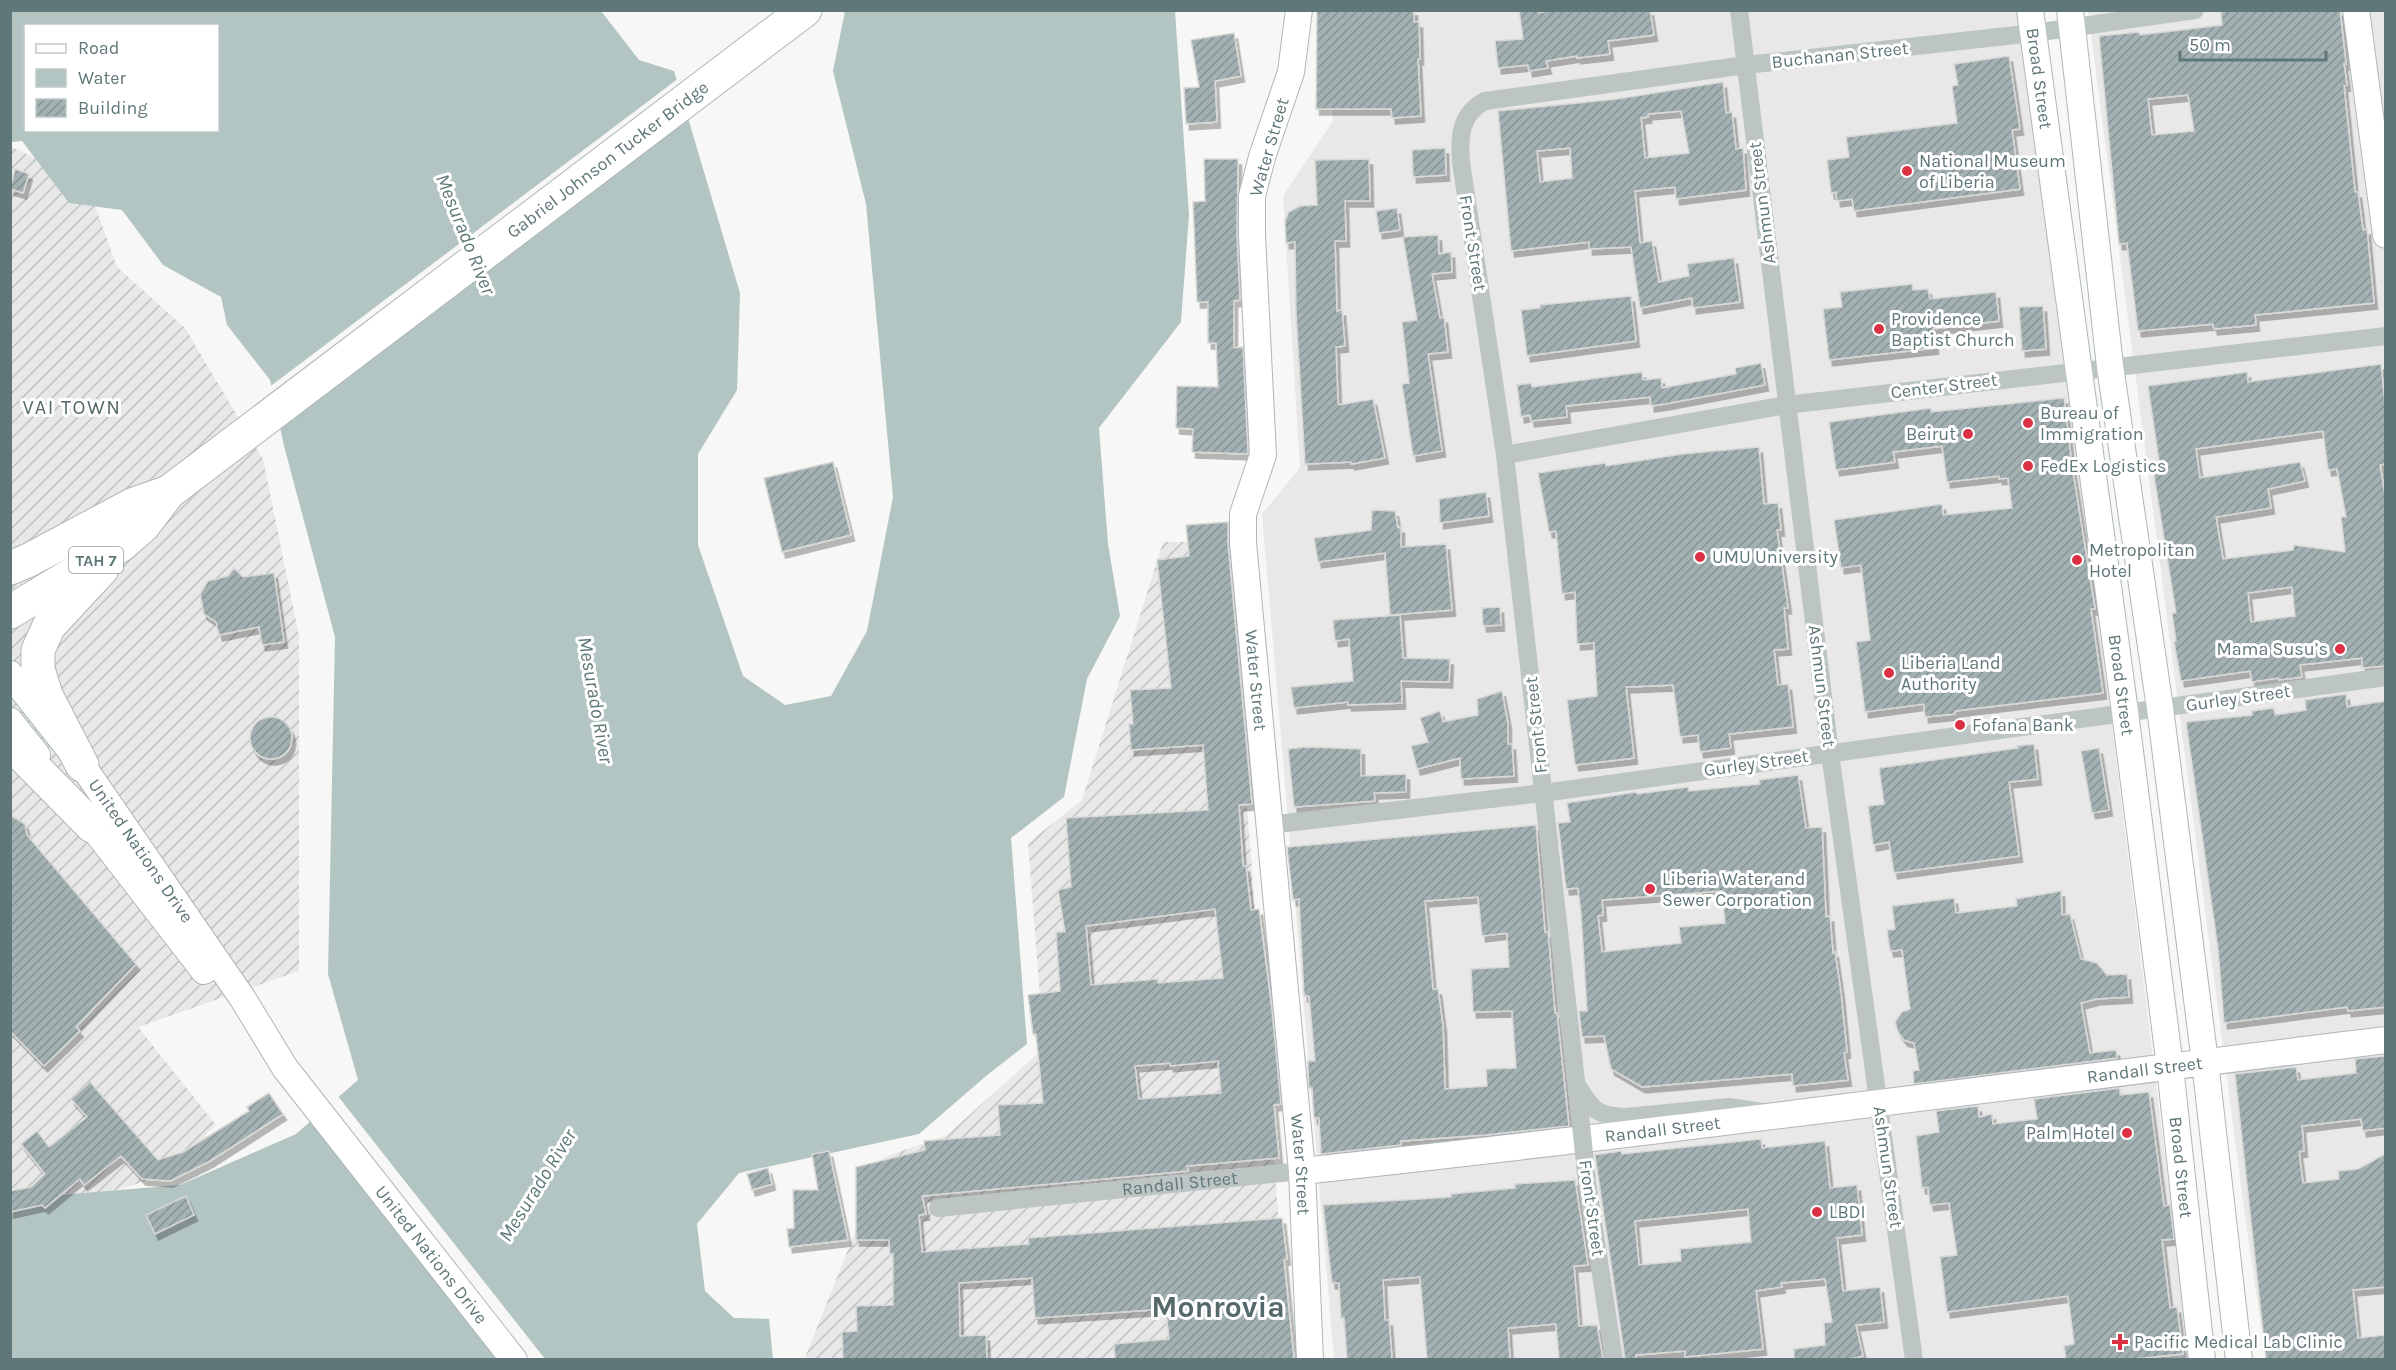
<svg xmlns="http://www.w3.org/2000/svg" width="2396" height="1370" viewBox="0 0 2396 1370" font-family="Karla,sans-serif">
	<style>
		.built { fill: #e8e8e8 }
		.industrial { fill: url(#industrial-furrows) }
		.water { fill: #b3c5c3; fill-rule: evenodd }
		.pier { fill: #f7f7f5 }
		.building { fill: url(#building-hatch); stroke: #d9d8d7; stroke-width: 1.5; fill-rule: evenodd; filter: url(#shadow) }
		.lines { fill: none; stroke-linecap: round; stroke-linejoin: round }
		.secondary-casing { stroke: #acb7b8; stroke-width: 28 }
		.highway-casing { stroke: #b0b7b8; stroke-width: 35 }
		.street { stroke: #bcc4c4; stroke-width: 18 }
		.secondary { stroke: #fff; stroke-width: 26 }
		.highway { stroke: #fff; stroke-width: 33 }
		.street-bridge { stroke: #bcc4c4; stroke-width: 18 }
		.poi-dot { fill: #dc3145; stroke: #fff; stroke-width: 2 }
		.labels { text-anchor: middle; stroke-width: 6; stroke-linejoin: round; paint-order: stroke }
		.shield { fill: #fff; stroke: #8fa0a0; stroke-width: 1.5 }
		.shield-label { font-size: 16px; font-weight: bold; fill: #5f7778 }
		.street-label { font-size: 18px; fill: #5f7778; stroke: #fff }
		.poi-label { font-size: 18px; fill: #5f7778; stroke: #fff; text-anchor: start }
		.water-label { font-size: 20px; font-style: italic; fill: #5e7977; stroke: #fff }
		.neighbourhood-label { font-size: 20px; letter-spacing: 1.5px; fill: #55686a; stroke: #fff }
		.town-label { font-size: 30px; font-weight: bold; fill: #55686a; stroke: #fff }
	</style>
	<defs>
		<pattern id="industrial-furrows" width="10" height="10" patternUnits="userSpaceOnUse" patternTransform="scale(1.5)"><rect width="10" height="10" fill="#e8e8e8"/><path d="M-1 1l2-2M0 10L10 0M9 11l2-2" fill="none" stroke="#bfc1c1"/></pattern>
		<pattern id="building-hatch" width="6" height="6" patternUnits="userSpaceOnUse" patternTransform="scale(1.5)"><rect width="6" height="6" fill="#a3b1b2"/><path d="M-1 1l2-2M0 6l6-6M5 7l2-2" fill="none" stroke="#889596"/></pattern>
		<filter id="shadow"><feDropShadow dx="3.5" dy="6" stdDeviation="0" flood-color="#0004"/></filter>
	</defs>
	<rect width="100%" height="100%" fill="#f7f7f5"/>
	<!-- built -->
	<g class="built">
		<polygon points="1322,11 2024,11 2190,1359 1334,1359 1262,514 1300,468 1283,196 1333,121"/>
		<polygon points="2088,11 2385,11 2385,1359 2266,1359 2244,1209"/>
	</g>
	<!-- industrial -->
	<g class="industrial">
		<polygon points="10,146 87,183 117,267 185,328 263,459 299,636 299,971 138,1027 216,1125 164,1176 105,1193 11,1194"/>
		<polygon points="1163,542 1227,542 1289,1359 804,1360 885,1157 947,1135 1044,1048 1028,843 1082,800"/>
	</g>
	<!-- water -->
	<path class="water" d="M11,11H601L639,60L674,71L740,293L737,390L698,454V545L743,676L785,705L831,696L867,631L893,497L866,204L833,71L845,11H1175L1189,215L1181,322L1099,428L1108,544L1120,616L1087,679L1064,797L1011,838L1027,1044L986,1076L919,1134L739,1173L697,1224L705,1291L734,1318L769,1319L773,1359H11L10,1199L180,1185L296,1134L358,1080L328,974L335,637L284,446L270,380L227,325L221,297L163,265L122,210L69,203L22,141L11,142ZM26,26H218V130H26Z"/>
	<!-- pier -->
	<g class="pier">
		<polygon points="679,78 691,117 277,429 268,388"/>
		<polygon points="337,1095 545,1359 502,1359 311,1117"/>
	</g>
	<!-- building -->
	<g class="building">
		<polygon points="1317,10 1414,10 1414,22 1419,22 1420,59 1418,59 1421,116 1392,118 1391,109 1316,109"/>
		<polygon points="1519,10 1538,10 1539,13 1554,10 1650,10 1654,35 1608,41 1610,54 1577,58 1577,56 1546,61 1548,68 1529,71 1528,65 1498,68 1495,41 1523,39"/>
		<path d="M2236,10H2340L2346,64H2344L2347,85L2344,86L2353,172L2355,192H2358L2363,230L2367,229L2374,303L2255,315L2256,325L2214,329L2213,324L2138,331L2127,243L2119,244L2099,36L2139,32L2140,35L2222,25L2221,12ZM2188,95L2194,131L2152,135L2148,99Z"/>
		<polygon points="1234,33 1241,76 1215,81 1217,122 1186,124 1184,88 1199,87 1191,40"/>
		<polygon points="2009,56 2020,129 2012,130 2020,189 1854,211 1852,199 1837,201 1836,192 1831,193 1827,160 1849,157 1846,137 1957,123 1952,86 1958,85 1954,64"/>
		<path d="M1723,82L1726,113L1732,112L1736,149L1743,148L1746,190L1676,199L1675,187L1635,191L1640,243L1652,241L1659,282L1689,276L1687,264L1734,258L1740,302L1693,308L1692,298L1640,308L1631,247L1589,249V242L1511,251L1498,111L1617,99ZM1681,111L1689,153L1645,158L1641,118L1648,117V114ZM1570,148L1572,178L1540,182L1537,151Z"/>
		<polygon points="1445,148 1446,175 1413,177 1412,150"/>
		<polygon points="1204,159 1238,159 1237,236 1240,300 1234,301 1234,348 1243,347 1248,454 1192,452 1193,429 1176,428 1177,386 1218,387 1216,343 1208,343 1208,302 1197,302 1193,202 1205,201"/>
		<polygon points="1369,159 1370,201 1345,201 1346,241 1335,241 1337,311 1342,310 1345,346 1336,347 1338,402 1339,405 1373,399 1385,458 1351,464 1351,462 1305,464 1296,313 1295,242 1286,243 1285,221 1289,212 1300,206 1317,205 1315,160"/>
		<polygon points="15,169 29,174 23,193 10,189"/>
		<polygon points="1397,208 1400,230 1379,233 1376,211"/>
		<polygon points="1438,235 1439,254 1451,252 1452,272 1432,274 1440,318 1444,317 1448,352 1428,354 1442,451 1413,456 1402,384 1409,383 1402,322 1417,320 1403,237"/>
		<polygon points="1912,284 1913,290 1928,289 1930,299 1996,292 1999,321 1933,329 1935,348 1829,360 1823,309 1842,307 1840,292"/>
		<polygon points="1631,296 1636,341 1527,356 1521,310 1540,308 1540,305"/>
		<polygon points="2043,306 2046,349 2022,351 2019,307"/>
		<polygon points="1761,363 1765,385 1665,404 1651,406 1650,397 1566,406 1567,417 1531,421 1530,415 1521,417 1517,385 1531,383 1532,387 1642,372 1643,380 1661,378 1662,388 1736,374 1735,368"/>
		<path d="M2381,364L2385,404V464L2380,465L2385,495V666L2362,668V658L2300,665L2302,677L2279,680L2278,678L2252,682L2250,671L2181,681L2174,642L2176,641L2172,613H2176L2152,463L2159,461L2148,386L2247,372L2248,382ZM2323,431L2328,470L2337,469L2346,517H2341L2345,552L2294,545L2293,550L2223,559L2216,517L2271,508L2268,489L2305,481L2300,462L2200,478L2196,449ZM2292,587L2295,616L2251,622L2248,593Z"/>
		<polygon points="2064,398 2072,466 2095,609 2091,609 2103,693 1955,711 1955,714 1925,717 1924,704 1865,712 1856,642 1870,640 1861,565 1841,568 1834,520 1942,504 1943,515 2012,508 2008,478 1999,479 1999,476 1947,482 1942,446 1893,452 1895,462 1836,470 1829,422 1931,408 1931,412"/>
		<polygon points="1759,447 1764,504 1778,503 1781,530 1777,530 1788,608 1784,608 1788,649 1774,650 1778,685 1788,684 1793,727 1729,734 1731,748 1700,752 1698,735 1680,737 1673,685 1626,687 1634,758 1575,765 1567,700 1597,696 1594,643 1577,644 1575,592 1562,594 1556,531 1549,532 1538,473 1605,463 1606,466 1682,454"/>
		<polygon points="833,462 851,535 782,552 764,478"/>
		<polygon points="1486,492 1489,516 1440,523 1439,499"/>
		<polygon points="1372,510 1395,511 1398,528 1401,527 1401,547 1446,544 1452,610 1390,615 1385,553 1318,562 1314,538 1371,530"/>
		<path d="M1228,522V544L1252,804L1239,805L1243,866H1246L1251,910L1259,909L1272,1010L1281,1104L1274,1105L1279,1158L1187,1166L1188,1171L922,1196L926,1214L919,1215L922,1252L1029,1244L1028,1238L1282,1218L1287,1259L1284,1260L1294,1359H1115L1114,1344L1169,1339L1166,1309L1035,1318L1032,1278L959,1283L960,1336L986,1335L987,1359H843L842,1332L857,1331L856,1306L893,1305V1254L890,1255L889,1240H856V1167L925,1150L924,1141L1000,1135L998,1105L1043,1103L1036,1034H1033L1028,995L1060,991L1056,932H1065L1058,890L1071,887L1066,818L1208,810L1203,745L1131,750L1129,724H1133L1130,690L1171,688L1157,560L1189,556L1186,525ZM1215,909L1223,978L1158,983V979L1091,985L1086,926ZM1218,1061L1221,1093L1139,1099L1135,1066L1170,1063V1066Z"/>
		<polygon points="234,568 243,577 274,573 284,642 262,645 259,627 219,635 216,622 204,614 200,594 208,581 228,576"/>
		<polygon points="1500,607 1501,625 1483,626 1482,608"/>
		<polygon points="1400,615 1403,658 1450,659 1449,682 1401,681 1402,703 1348,705 1348,702 1294,708 1291,687 1353,681 1349,639 1335,641 1333,620"/>
		<polygon points="1502,691 1508,724 1508,744 1512,744 1514,776 1461,779 1460,758 1417,769 1411,746 1428,742 1420,718 1440,711 1443,722 1478,715 1477,699"/>
		<polygon points="2346,694 2347,707 2385,701 2385,1007 2348,1011 2347,1007 2224,1023 2218,949 2186,722 2252,715 2252,711 2274,708 2275,715 2306,710 2305,700"/>
		<circle cx="271" cy="738" r="21"/>
		<polygon points="2034,744 2038,779 2009,782 2019,856 1894,873 1889,842 1873,845 1868,806 1884,804 1879,768 2018,748 2017,746"/>
		<polygon points="1306,747 1361,749 1361,776 1406,774 1406,792 1374,793 1375,801 1294,807 1288,749"/>
		<polygon points="2099,748 2109,810 2092,813 2081,751"/>
		<path d="M1798,775L1806,828L1822,827L1826,917L1830,916L1833,953L1835,952L1841,993L1847,1052L1844,1053L1848,1080L1793,1086L1792,1074L1642,1087L1611,1069L1604,1036L1582,1037L1579,1011H1587L1581,913L1578,888L1566,889L1558,823L1570,822L1567,803L1636,792L1637,794L1688,787L1689,791L1760,784L1759,780ZM1722,891L1725,923L1679,927L1681,943L1602,952L1598,916L1603,915L1602,900Z"/>
		<polygon points="10,815 25,824 27,835 136,964 76,1027 80,1031 44,1066 10,1031"/>
		<path d="M1536,825L1545,932H1548L1555,1013H1557L1569,1126L1485,1135L1401,1141V1145L1321,1154L1319,1118H1314L1312,1088H1309L1308,1072V1061H1315L1309,996H1304L1299,899L1293,900L1287,847ZM1478,897L1482,936L1507,933L1509,967L1471,969L1473,1012L1512,1011L1516,1068L1486,1069L1487,1086L1445,1089L1443,1026L1438,989H1433L1425,901Z"/>
		<polygon points="2061,891 2062,915 2070,914 2081,959 2097,963 2107,975 2127,974 2129,997 2096,999 2081,1003 2090,1053 2116,1050 2117,1058 1914,1084 1913,1071 1919,1070 1914,1043 1904,1040 1898,1032 1895,1022 1902,1012 1910,1009 1902,950 1890,951 1887,930 1895,929 1892,906 1954,898 1956,913 2017,906 2016,899"/>
		<polygon points="2385,1056 2385,1128 2363,1131 2361,1119 2302,1126 2304,1151 2299,1152 2303,1183 2339,1179 2338,1171 2358,1169 2385,1154 2385,1287 2353,1290 2358,1338 2385,1335 2385,1359 2266,1359 2235,1074 2296,1067 2298,1080 2356,1073 2355,1059"/>
		<polygon points="90,1082 158,1160 183,1152 204,1139 249,1111 247,1107 269,1093 283,1114 210,1161 170,1181 142,1179 121,1156 84,1185 80,1179 45,1208 42,1205 10,1212 10,1191 31,1187 45,1174 21,1144 37,1131 49,1147 87,1117 71,1099"/>
		<polygon points="2120,1088 2120,1095 2149,1092 2164,1206 2170,1205 2174,1239 2162,1240 2170,1308 2177,1307 2183,1354 2134,1359 2066,1359 2064,1346 2074,1344 2068,1296 1947,1312 1940,1257 1957,1255 1949,1203 1930,1205 1928,1187 1922,1188 1916,1136 1939,1132 1936,1111 1978,1106 1979,1117 1992,1114 1993,1124 2037,1119 2034,1099"/>
		<path d="M1761,1139L1762,1148L1825,1141L1830,1188L1857,1185L1862,1235L1837,1238L1843,1291L1880,1287L1884,1322L1856,1325L1863,1356L1850,1359H1794V1349L1825,1345L1824,1323L1832,1322L1825,1279L1781,1283L1782,1287L1756,1291L1763,1349L1685,1357V1351L1636,1355V1359H1625L1595,1155L1621,1151L1622,1154ZM1748,1209L1751,1242L1680,1249L1681,1261L1639,1265L1635,1221Z"/>
		<polygon points="829,1151 848,1240 789,1247 787,1229 794,1228 793,1190 818,1190 812,1154"/>
		<polygon points="768,1168 772,1184 752,1190 747,1174"/>
		<polygon points="1575,1180 1588,1265 1574,1266 1579,1326 1597,1325 1603,1359 1559,1359 1556,1324 1508,1328 1510,1359 1427,1359 1420,1277 1383,1280 1385,1320 1389,1320 1392,1359 1347,1359 1344,1318 1341,1318 1339,1283 1332,1283 1323,1205 1451,1197 1451,1194 1515,1188 1515,1184"/>
		<polygon points="186,1196 194,1215 155,1234 146,1215"/>
	</g>
	<g class="lines">
		<defs>
			<g id="secondary">
				<path id="s2" d="M1299,10L1291,72L1262,157L1252,196V236L1263,455L1243,514V543L1302,1171L1310,1360"/>
				<path id="s3" d="M2030,10L2125,712L2170,1067L2202,1360"/>
				<polyline points="2070,10 2110,366 2160,708 2205,1062 2239,1360"/>
				<polyline points="2356,10 2386,235"/>
				<path id="s4" d="M10,674L82,765L243,999L285,1068L514,1360"/>
				<polyline points="10,721 37,755"/>
				<polyline points="81,812 204,971"/>
				<path id="s5" d="M1302,1171C1664,1132 2024,1084 2386,1040"/>
			</g>
			<g id="highway">
				<polyline points="10,568 29,560 134,504 169,492"/>
				<path id="s6" d="M10,612L121,545L143,526L169,492L805,10"/>
				<polyline points="10,743 92,826"/>
				<polyline points="82,765 46,695 38,669 38,650 49,626 102,569"/>
			</g>
		</defs>
		<!-- secondary casing -->
		<use href="#secondary" class="secondary-casing"/>
		<!-- highway casing -->
		<use href="#highway" class="highway-casing"/>
		<!-- street -->
		<g class="street">
			<polyline points="1739,10 1830,753 1914,1360"/>
			<polyline points="1505,455 1786,405 2386,336"/>
			<polyline points="1269,825 1543,793 2386,677"/>
			<path d="M1579,1088C1593,1111 1598,1116 1626,1117L1729,1107L1762,1112"/>
			<path d="M1581,1125L1505,455L1461,162C1459,137 1460,114 1485,101L1746,65L2034,33L2195,10"/>
			<polyline points="1587,1182 1614,1360"/>
			<path id="s1" d="M938,1208L1302,1171"/>
		</g>
		<!-- secondary -->
		<use href="#secondary" class="secondary"/>
		<!-- highway -->
		<use href="#highway" class="highway"/>
		<!-- street-bridge -->
		<polyline class="street-bridge" points="1581,1125 1587,1182"/>
	</g>
	<!-- markers -->
	<g class="poi-dot">
		<circle cx="1907" cy="171" r="6"/>
		<circle cx="1879" cy="329" r="6"/>
		<circle cx="2028" cy="423" r="6"/>
		<circle cx="1968" cy="434" r="6"/>
		<circle cx="2028" cy="466" r="6"/>
		<circle cx="1700" cy="557" r="6"/>
		<circle cx="2077" cy="560" r="6"/>
		<circle cx="2340" cy="649" r="6"/>
		<circle cx="1889" cy="673" r="6"/>
		<circle cx="1960" cy="725" r="6"/>
		<circle cx="1650" cy="889" r="6"/>
		<circle cx="2127" cy="1133" r="6"/>
		<circle cx="1817" cy="1212" r="6"/>
		<path d="M2117 1333h6v6h6v6h-6v6h-6v-6h-6v-6h6z"/>
	</g>
	<g class="labels">
		<!-- shield labels -->
		<rect class="shield" x="69" y="547" width="54" height="26" rx="4.5"/>
		<g class="shield-label">
			<text x="96" y="566">TAH 7</text>
		</g>
		<!-- street labels -->
		<g class="street-label">
			<text transform="translate(1840 55) rotate(-6)" y="6">Buchanan Street</text>
			<text dy="6" stroke="none"><textPath href="#s3" startOffset="69">Broad Street</textPath></text>
			<text transform="translate(1269 147) rotate(-74)" y="6">Water Street</text>
			<text dy="6" stroke="none"><textPath href="#s6" startOffset="752">Gabriel Johnson Tucker Bridge</textPath></text>
			<text transform="translate(1762 203) rotate(-97)" y="6">Ashmun Street</text>
			<text transform="translate(1473 243) rotate(81)" y="6">Front Street</text>
			<text transform="translate(1944 386) rotate(-7)" y="6">Center Street</text>
			<text dy="6" stroke="none"><textPath href="#s2" startOffset="681">Water Street</textPath></text>
			<text dy="6" stroke="none"><textPath href="#s3" startOffset="681">Broad Street</textPath></text>
			<text transform="translate(1822 686) rotate(83)" y="6">Ashmun Street</text>
			<text transform="translate(2238 698) rotate(-8)" y="6">Gurley Street</text>
			<text transform="translate(1536 725) rotate(-96)" y="6">Front Street</text>
			<text transform="translate(1756 763) rotate(-8)" y="6">Gurley Street</text>
			<text dy="6" stroke="none"><textPath href="#s4" startOffset="220">United Nations Drive</textPath></text>
			<text dy="6" stroke="none"><textPath href="#s5" startOffset="849">Randall Street</textPath></text>
			<text dy="6" stroke="none"><textPath href="#s5" startOffset="363">Randall Street</textPath></text>
			<text dy="6" stroke="none"><textPath href="#s2" startOffset="1167">Water Street</textPath></text>
			<text transform="translate(1888 1167) rotate(82)" y="6">Ashmun Street</text>
			<text dy="6" stroke="none"><textPath href="#s3" startOffset="1167">Broad Street</textPath></text>
			<text dy="6" stroke="none"><textPath href="#s1" startOffset="243">Randall Street</textPath></text>
			<text transform="translate(1592 1208) rotate(82)" y="6">Front Street</text>
			<text dy="6" stroke="none"><textPath href="#s4" startOffset="718">United Nations Drive</textPath></text>
		</g>
		<!-- poi labels -->
		<g class="poi-label">
			<text x="1919" y="167">National Museum<tspan x="1919" dy="21">of Liberia</tspan></text>
			<text x="1891" y="325">Providence<tspan x="1891" dy="21">Baptist Church</tspan></text>
			<text x="2040" y="419">Bureau of<tspan x="2040" dy="21">Immigration</tspan></text>
			<text x="1956" y="440" text-anchor="end">Beirut</text>
			<text x="2040" y="472">FedEx Logistics</text>
			<text x="2089" y="556">Metropolitan<tspan x="2089" dy="21">Hotel</tspan></text>
			<text x="1712" y="563">UMU University</text>
			<text x="2328" y="655" text-anchor="end">Mama Susu’s</text>
			<text x="1901" y="669">Liberia Land<tspan x="1901" dy="21">Authority</tspan></text>
			<text x="1972" y="731">Fofana Bank</text>
			<text x="1662" y="885">Liberia Water and<tspan x="1662" dy="21">Sewer Corporation</tspan></text>
			<text x="2115" y="1139" text-anchor="end">Palm Hotel</text>
			<text x="1829" y="1218">LBDI</text>
			<text x="2134" y="1348">Pacific Medical Lab Clinic</text>
		</g>
		<!-- water labels -->
		<g class="water-label">
			<text transform="translate(466 234) rotate(68)" y="7">Mesurado River</text>
			<text transform="translate(596 700) rotate(80)" y="7">Mesurado River</text>
			<text transform="translate(537 1185) rotate(-58)" y="7">Mesurado River</text>
		</g>
		<!-- neighbourhood labels -->
		<g class="neighbourhood-label">
			<text x="72" y="414">VAI TOWN</text>
		</g>
		<!-- town labels -->
		<g class="town-label">
			<text x="1218" y="1317">Monrovia</text>
		</g>
	</g>
	<!-- border -->
	<rect width="2396" height="1370" fill="none" stroke="#5f7778" stroke-width="24"/>
	<!-- legend -->
	<rect x="24" y="24" width="195" height="108" fill="#ffffff" stroke="#bfc9c9" stroke-width="1.5"/>
	<rect x="36" y="44" width="30" height="9" fill="#ffffff" stroke="#bfc9c9" stroke-width="1.5"/>
	<text x="78" y="54" font-size="18" fill="#5f7778">Road</text>
	<rect x="36" y="69" width="30" height="18" fill="#b3c5c3" stroke="#bfc9c9" stroke-width="1.5"/>
	<text x="78" y="84" font-size="18" fill="#5f7778">Water</text>
	<rect x="36" y="99" width="30" height="18" fill="url(#building-hatch)" stroke="#bfc9c9" stroke-width="1.5"/>
	<text x="78" y="114" font-size="18" fill="#5f7778">Building</text>
	<!-- scale -->
	<path d="M2180 51v9h146v-9" fill="none" stroke="#5f7778" stroke-width="3"/>
	<text x="2189" y="51" font-size="18" fill="#5f7778" stroke="#ffffff" stroke-width="4.5" paint-order="stroke">50 m</text>
</svg>
